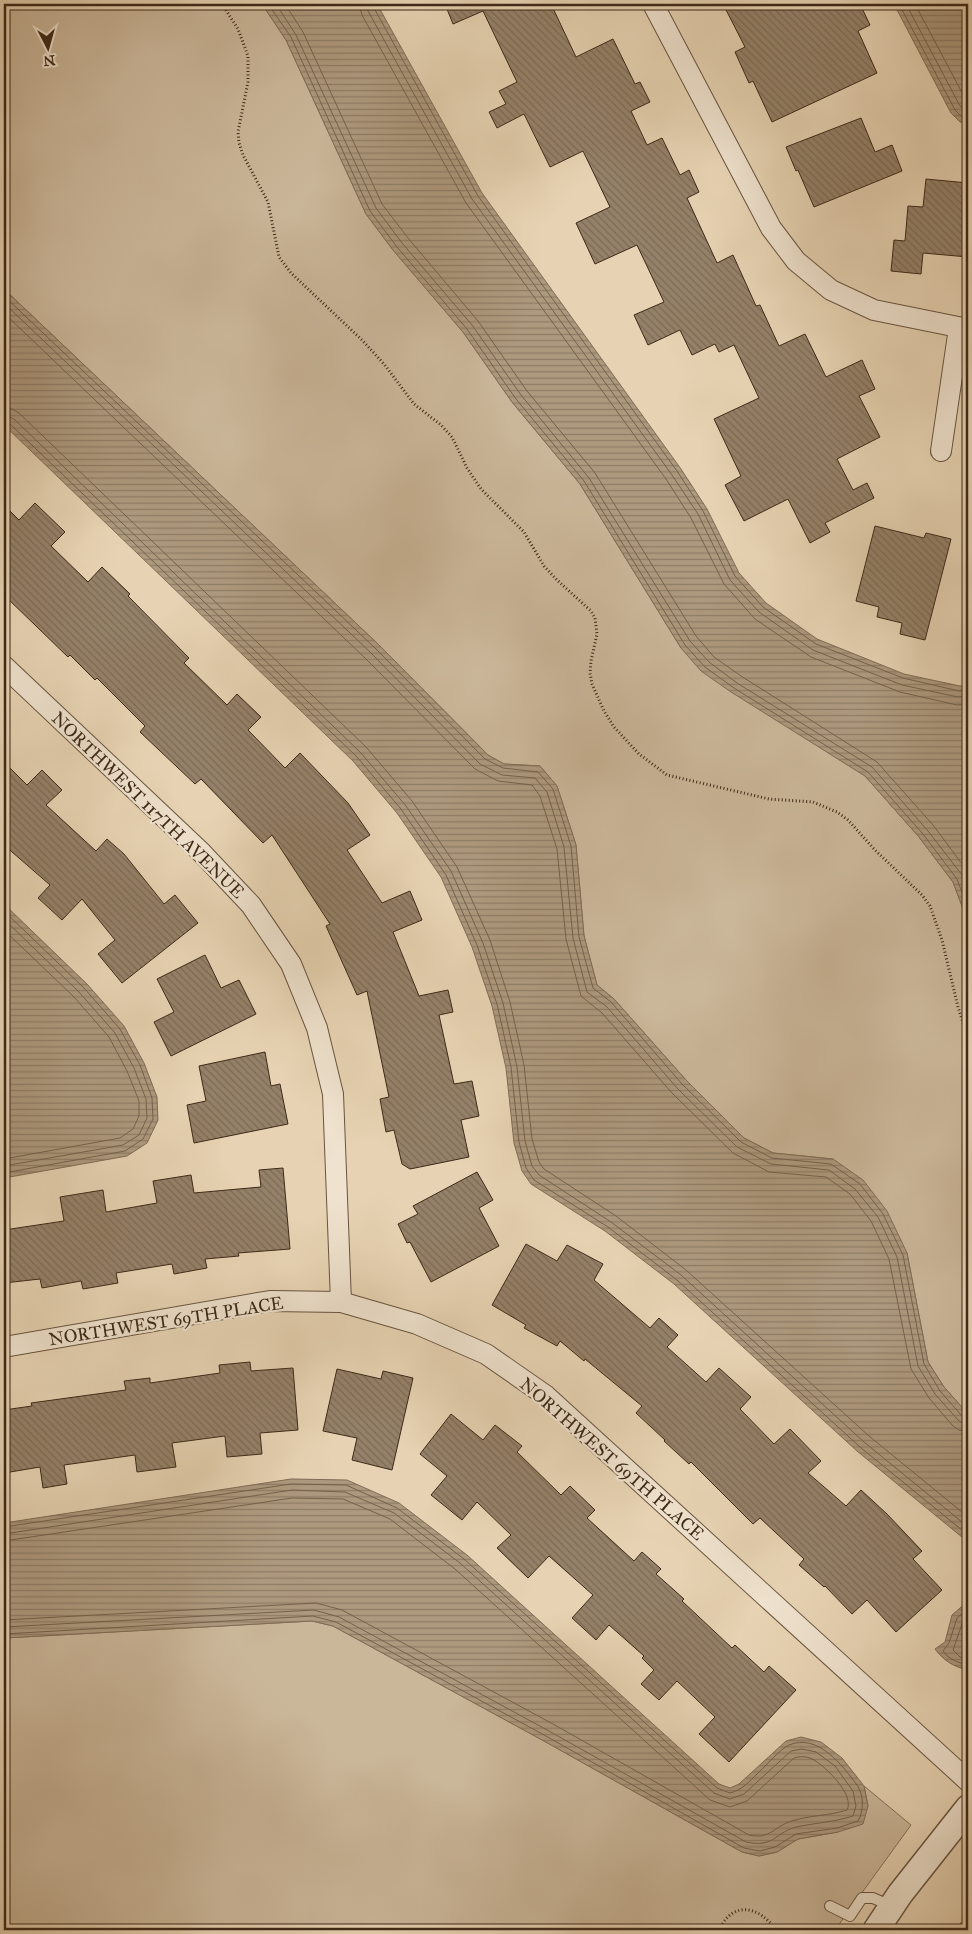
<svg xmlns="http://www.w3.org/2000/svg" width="972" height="1934" viewBox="0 0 972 1934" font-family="'IM FELL Great Primer',serif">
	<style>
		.green { fill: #cab699; stroke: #847058 }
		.water { fill: url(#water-rules); stroke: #806c55 }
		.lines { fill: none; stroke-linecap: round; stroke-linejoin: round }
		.shore { stroke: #75614b; stroke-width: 1 }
		.building { fill: url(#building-back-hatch); stroke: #3d2918 }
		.service-casing { stroke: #68543f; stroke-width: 12 }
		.minor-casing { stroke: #68543f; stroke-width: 22 }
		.tertiary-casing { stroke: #68543f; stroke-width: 28 }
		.path { stroke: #3d2918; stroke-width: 3; stroke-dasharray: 1 2.5; stroke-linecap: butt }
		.service { stroke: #efe2ce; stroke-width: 10 }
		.minor { stroke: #efe2ce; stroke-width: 20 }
		.tertiary { stroke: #efe2ce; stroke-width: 25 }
		.labels { text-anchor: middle; stroke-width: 4.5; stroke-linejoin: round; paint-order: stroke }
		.street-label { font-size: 18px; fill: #3d2918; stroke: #efe2ce }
	</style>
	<defs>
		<pattern id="water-rules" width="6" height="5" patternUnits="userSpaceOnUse" patternTransform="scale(1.25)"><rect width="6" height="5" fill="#ad997e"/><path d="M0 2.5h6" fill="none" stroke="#8e7d66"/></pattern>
		<pattern id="building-back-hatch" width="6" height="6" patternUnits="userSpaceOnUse" patternTransform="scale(1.25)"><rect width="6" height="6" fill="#958169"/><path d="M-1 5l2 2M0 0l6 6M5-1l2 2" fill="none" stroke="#7b6a55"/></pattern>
	</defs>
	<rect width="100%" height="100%" fill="#e7d3b3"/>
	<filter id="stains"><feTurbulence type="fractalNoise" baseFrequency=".004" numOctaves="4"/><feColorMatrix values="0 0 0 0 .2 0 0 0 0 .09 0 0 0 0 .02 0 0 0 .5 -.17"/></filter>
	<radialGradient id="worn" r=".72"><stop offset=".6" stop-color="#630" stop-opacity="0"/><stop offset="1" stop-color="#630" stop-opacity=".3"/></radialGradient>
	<!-- green -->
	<g class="green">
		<polygon points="4,4 262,4 286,40 366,214 393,250 463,332 512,402 580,484 681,648 799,734 865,776 919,837 953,882 968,922 968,1414 944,1387 928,1362 907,1253 833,1159 773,1153 744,1138 686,1080 614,999 597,985 584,936 576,845 557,786 540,766 504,764 488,755 379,645 4,289"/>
		<polygon points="312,1621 333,1626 544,1741 742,1852 759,1856 777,1852 798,1839 838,1832 868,1806 864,1786 911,1825 835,1930 4,1930 4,1638"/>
	</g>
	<!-- water -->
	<g class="water">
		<polygon points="262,4 377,4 482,193 681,469 707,509 739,573 766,603 817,639 904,674 960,686 968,685 968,922 953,882 919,837 865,776 731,692 701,671 681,648 580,484 512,402 463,332 393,250 366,214 286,40"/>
		<polygon points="894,4 968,4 968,123 960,122 951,113"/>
		<polygon points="4,289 379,645 488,755 504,764 540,766 557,786 576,845 584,936 597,985 614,999 686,1080 744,1138 773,1153 833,1159 863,1180 887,1211 907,1253 928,1362 944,1387 968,1414 968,1542 857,1451 674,1284 605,1231 531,1184 522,1171 514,1143 506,1068 492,1006 472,947 441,877 397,813 353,761 4,425"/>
		<polygon points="4,904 87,984 124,1026 144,1063 157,1097 158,1120 147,1143 127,1156 4,1178"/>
		<polygon points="291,1479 347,1480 399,1503 467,1555 719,1784 730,1788 739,1784 786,1741 801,1737 821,1742 842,1758 864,1786 868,1806 863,1824 838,1832 798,1839 777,1852 759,1856 742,1852 544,1741 333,1626 312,1621 4,1638 4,1523"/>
		<path d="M968,1601V1670C954,1667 944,1661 935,1649L945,1642L952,1615Z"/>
	</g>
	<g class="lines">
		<!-- shore -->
		<g class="shore">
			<polyline points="268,4 291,37 370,211 397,247 467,329 516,399 584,481 685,645 705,667 734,688 868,772 923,834 957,879 968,908"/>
			<polyline points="276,4 296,35 376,208 402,243 472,325 521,395 589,478 690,641 709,662 737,683 872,767 928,831 962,875 968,891"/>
			<polyline points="285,4 303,32 382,204 408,238 478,321 527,391 595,473 696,636 714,657 741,676 877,762 933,825 968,872"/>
			<polyline points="359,4 362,15 466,203 666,479 691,518 724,584 755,619 811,657 900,692 957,705 968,704"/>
			<polyline points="367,4 368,11 472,199 672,475 698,514 730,580 759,612 813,650 902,685 958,697 968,696"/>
			<polyline points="373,4 374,8 478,196 677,471 703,511 735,576 763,607 816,644 903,678 959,691 968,690"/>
			<polyline points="899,4 955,110 962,117 968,118"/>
			<polyline points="906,4 960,106 968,112"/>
			<polyline points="915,4 968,104"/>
			<polyline points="4,296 376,649 485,759 503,768 538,772 553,789 571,846 579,937 593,988 611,1002 682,1084 741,1142 772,1158 831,1164 860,1184 883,1214 903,1255 924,1364 940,1391 962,1416 968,1418"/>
			<polyline points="4,303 371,653 480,764 502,775 535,778 547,792 564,847 573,938 587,992 607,1007 677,1088 737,1147 771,1164 829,1170 855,1189 878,1217 897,1257 918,1366 935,1394 958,1420 962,1423 968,1424"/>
			<polyline points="4,313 366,659 475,769 498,781 532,785 540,796 557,849 566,939 581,996 602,1013 672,1093 733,1153 769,1172 826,1177 850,1194 871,1221 889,1259 911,1369 929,1398 953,1426 959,1430 968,1432"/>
			<polyline points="4,408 12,409 19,413 366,747 412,801 457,867 490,940 510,1002 524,1065 532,1139 539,1162 544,1169 616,1216 686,1270 869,1436 968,1517"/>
			<polyline points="4,415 14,419 361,753 406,806 451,871 483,943 503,1003 517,1067 525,1141 532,1166 539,1175 611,1222 681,1275 864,1442 968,1527"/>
			<polyline points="4,422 9,423 357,757 401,809 446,875 477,945 497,1004 511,1067 519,1142 526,1168 534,1180 608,1227 677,1280 860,1447 968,1535"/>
			<polyline points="4,911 84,988 120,1029 140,1065 152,1098 153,1119 143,1139 125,1151 4,1173"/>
			<polyline points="4,919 79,992 115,1033 134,1068 146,1099 147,1118 139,1135 123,1145 4,1166"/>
			<polyline points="4,930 74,997 109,1037 127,1071 139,1101 139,1116 133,1129 120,1138 4,1159"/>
			<path d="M4,1527L291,1484L346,1485L397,1508L464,1559L717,1788L730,1793C742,1790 749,1782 758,1773C766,1766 780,1749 789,1745C818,1733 842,1765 857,1785C864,1795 864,1811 858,1821L837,1828L796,1834L775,1847L760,1851L744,1848L546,1736L336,1622L313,1616L4,1634"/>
			<path d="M4,1534L292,1490L345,1492L394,1513L460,1563L714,1793L730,1799L744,1794L791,1751L802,1749L816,1752L835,1766L853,1791L856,1806L853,1816C834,1822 815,1823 796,1827C774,1833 775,1848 746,1842L549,1731L339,1617L314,1610L4,1627"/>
			<path d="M4,1541L292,1498L343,1499L390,1519L455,1569L710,1800L730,1807L747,1801L794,1758C801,1756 807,1756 814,1760C826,1767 855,1795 847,1810C829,1816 810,1815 792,1821C774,1826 771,1840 749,1835L553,1724L342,1610L316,1603L4,1620"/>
			<path d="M968,1608L957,1618L949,1643L943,1651C948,1659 959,1663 968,1665"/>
			<polyline points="968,1616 963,1621 953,1650 960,1657 968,1659"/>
		</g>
	</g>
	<!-- building -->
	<g class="building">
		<polygon points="445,4 551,4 576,57 613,39 635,84 640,82 650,102 631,111 647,145 662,138 680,175 689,170 699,192 687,198 717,263 733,255 756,306 760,305 779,346 805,334 826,377 862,360 875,389 859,396 880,437 837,459 853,490 867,483 874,498 825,523 830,532 810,543 788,499 744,521 725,485 741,476 714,419 759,398 734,345 719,352 715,344 692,355 680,330 648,345 634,315 664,302 637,245 595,264 576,223 610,207 583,151 550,167 524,114 497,128 489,112 506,104 499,91 517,82 483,11 453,24"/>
		<polygon points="723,4 860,4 870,25 858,31 877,73 772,122 753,81 749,83 735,52 745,47"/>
		<polygon points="861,118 875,152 892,145 902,171 814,207 798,170 796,171 786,147"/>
		<polygon points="926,179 968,183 968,257 923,253 921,274 891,271 894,240 905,241 908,206 923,207"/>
		<polygon points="35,503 65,532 51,546 88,582 102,567 130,594 128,596 189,658 184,663 227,705 237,694 261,717 248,730 285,768 300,753 348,803 370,835 347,850 382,903 410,891 422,920 393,932 419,996 448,990 453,1012 439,1015 454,1084 472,1081 479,1116 461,1120 469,1157 410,1169 402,1164 394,1130 386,1132 380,1099 389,1097 367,991 357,995 326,926 330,924 272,835 263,843 201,779 195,784 140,732 145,726 97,678 95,680 70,655 68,657 4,595 4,505 19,520"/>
		<polygon points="875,526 924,538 926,533 951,539 925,640 900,634 902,623 877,617 879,607 856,601"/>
		<polygon points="4,762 27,785 42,770 62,790 46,805 96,851 107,839 124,854 164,904 175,895 198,923 122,983 98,954 115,940 82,899 62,920 38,898 50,885 4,845"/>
		<polygon points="205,955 221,988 239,980 256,1014 171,1056 154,1022 174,1012 157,979"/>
		<polygon points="265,1052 271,1086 280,1084 288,1124 194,1143 187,1105 206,1101 199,1066"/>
		<polygon points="283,1168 290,1249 238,1253 239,1256 205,1259 207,1268 174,1274 172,1264 116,1273 118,1283 83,1289 81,1281 42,1288 40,1279 4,1283 4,1230 64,1221 60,1197 103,1190 106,1212 157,1203 153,1181 191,1175 194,1193 261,1187 259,1170"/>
		<polygon points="477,1172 493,1200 479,1208 499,1246 431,1282 410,1242 407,1243 398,1224 418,1214 413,1206"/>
		<polygon points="526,1244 557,1261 567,1245 603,1264 594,1280 650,1328 659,1318 678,1335 667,1347 706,1382 719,1368 751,1397 740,1409 774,1444 790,1429 821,1461 808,1473 846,1506 861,1490 887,1514 922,1551 913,1559 942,1590 896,1632 867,1600 852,1614 825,1586 824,1587 799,1565 804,1559 760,1518 753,1524 691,1462 689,1464 664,1441 665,1440 636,1413 642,1406 585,1359 584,1361 560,1341 557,1346 524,1328 526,1325 492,1305"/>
		<polygon points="250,1362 251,1371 293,1368 298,1430 260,1433 262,1454 227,1457 225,1436 172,1443 176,1467 137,1472 135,1455 64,1465 67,1484 43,1488 40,1467 4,1473 4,1410 32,1406 31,1403 126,1390 124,1381 150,1378 150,1383 220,1373 219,1365"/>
		<polygon points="337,1369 381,1379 383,1371 413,1378 392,1470 352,1460 357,1438 323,1431"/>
		<polygon points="451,1414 483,1440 495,1425 522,1446 517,1452 561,1495 570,1486 595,1510 587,1518 634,1561 642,1552 661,1569 656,1574 684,1599 682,1601 732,1648 735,1645 764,1672 769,1666 796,1690 729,1762 699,1734 715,1717 677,1681 659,1700 641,1684 654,1670 642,1658 644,1656 609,1625 596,1640 572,1618 593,1595 549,1556 528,1578 497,1548 511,1535 477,1502 462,1520 431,1495 447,1476 420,1454"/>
	</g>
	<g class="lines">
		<defs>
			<polyline id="service" points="830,1906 850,1916 862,1898 873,1898 891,1906"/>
			<g id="minor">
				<polyline points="653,4 771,228 796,261 831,290 874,310 968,329"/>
				<polyline points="941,451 959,328"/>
				<polyline points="4,666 201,852 251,905 291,964 317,1028 333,1094 341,1302"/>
				<polyline points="4,1347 270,1301 341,1302 417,1324 486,1354 545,1395 968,1781"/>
			</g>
			<polyline id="tertiary" points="876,1930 900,1894 968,1808"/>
		</defs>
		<!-- service casing -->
		<use href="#service" class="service-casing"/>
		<!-- minor casing -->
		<use href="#minor" class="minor-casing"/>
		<!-- tertiary casing -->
		<use href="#tertiary" class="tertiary-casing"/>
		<!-- path -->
		<g class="path">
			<polyline points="222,4 238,29 248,56 248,82 238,132 239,143 243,155 268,202 279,257 291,273 362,340 384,364 414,404 441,425 452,437 467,468 481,489 524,532 544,566 557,580 591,611 595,618 597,634 591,661 590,673 592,684 604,711 614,727 639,754 667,775 769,799 813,802 837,812 848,820 875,850 922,895 930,906 942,940 958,1007 968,1038"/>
			<path d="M719,1930C733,1900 759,1906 776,1930"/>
			<polyline points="958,1930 968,1912"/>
		</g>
		<!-- service -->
		<use href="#service" class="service"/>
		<!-- minor -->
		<use href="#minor" class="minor"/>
		<!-- tertiary -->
		<use href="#tertiary" class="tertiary"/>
	</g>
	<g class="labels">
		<!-- street labels -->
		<g class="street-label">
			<text transform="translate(148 805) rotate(44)" y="6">NORTHWEST 117TH AVENUE</text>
			<text transform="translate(166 1321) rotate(-9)" y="6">NORTHWEST 69TH PLACE</text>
			<text transform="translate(612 1459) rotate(41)" y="6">NORTHWEST 69TH PLACE</text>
		</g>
	</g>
	<!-- margin -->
	<rect width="972" height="1934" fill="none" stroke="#e7d3b3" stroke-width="20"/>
	<rect x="5" y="5" width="962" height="1924" fill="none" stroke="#3d2918" stroke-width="2.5"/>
	<rect x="10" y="10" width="952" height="1914" fill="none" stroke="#3d2918"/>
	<!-- north arrow -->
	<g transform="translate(48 48) rotate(174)" stroke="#efe2ce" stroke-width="4" paint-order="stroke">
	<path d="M0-4L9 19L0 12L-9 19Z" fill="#3d2918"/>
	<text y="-8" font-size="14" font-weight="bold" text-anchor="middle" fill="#3d2918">N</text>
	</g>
	<rect width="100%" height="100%" filter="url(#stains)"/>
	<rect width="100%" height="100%" fill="url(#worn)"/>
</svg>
